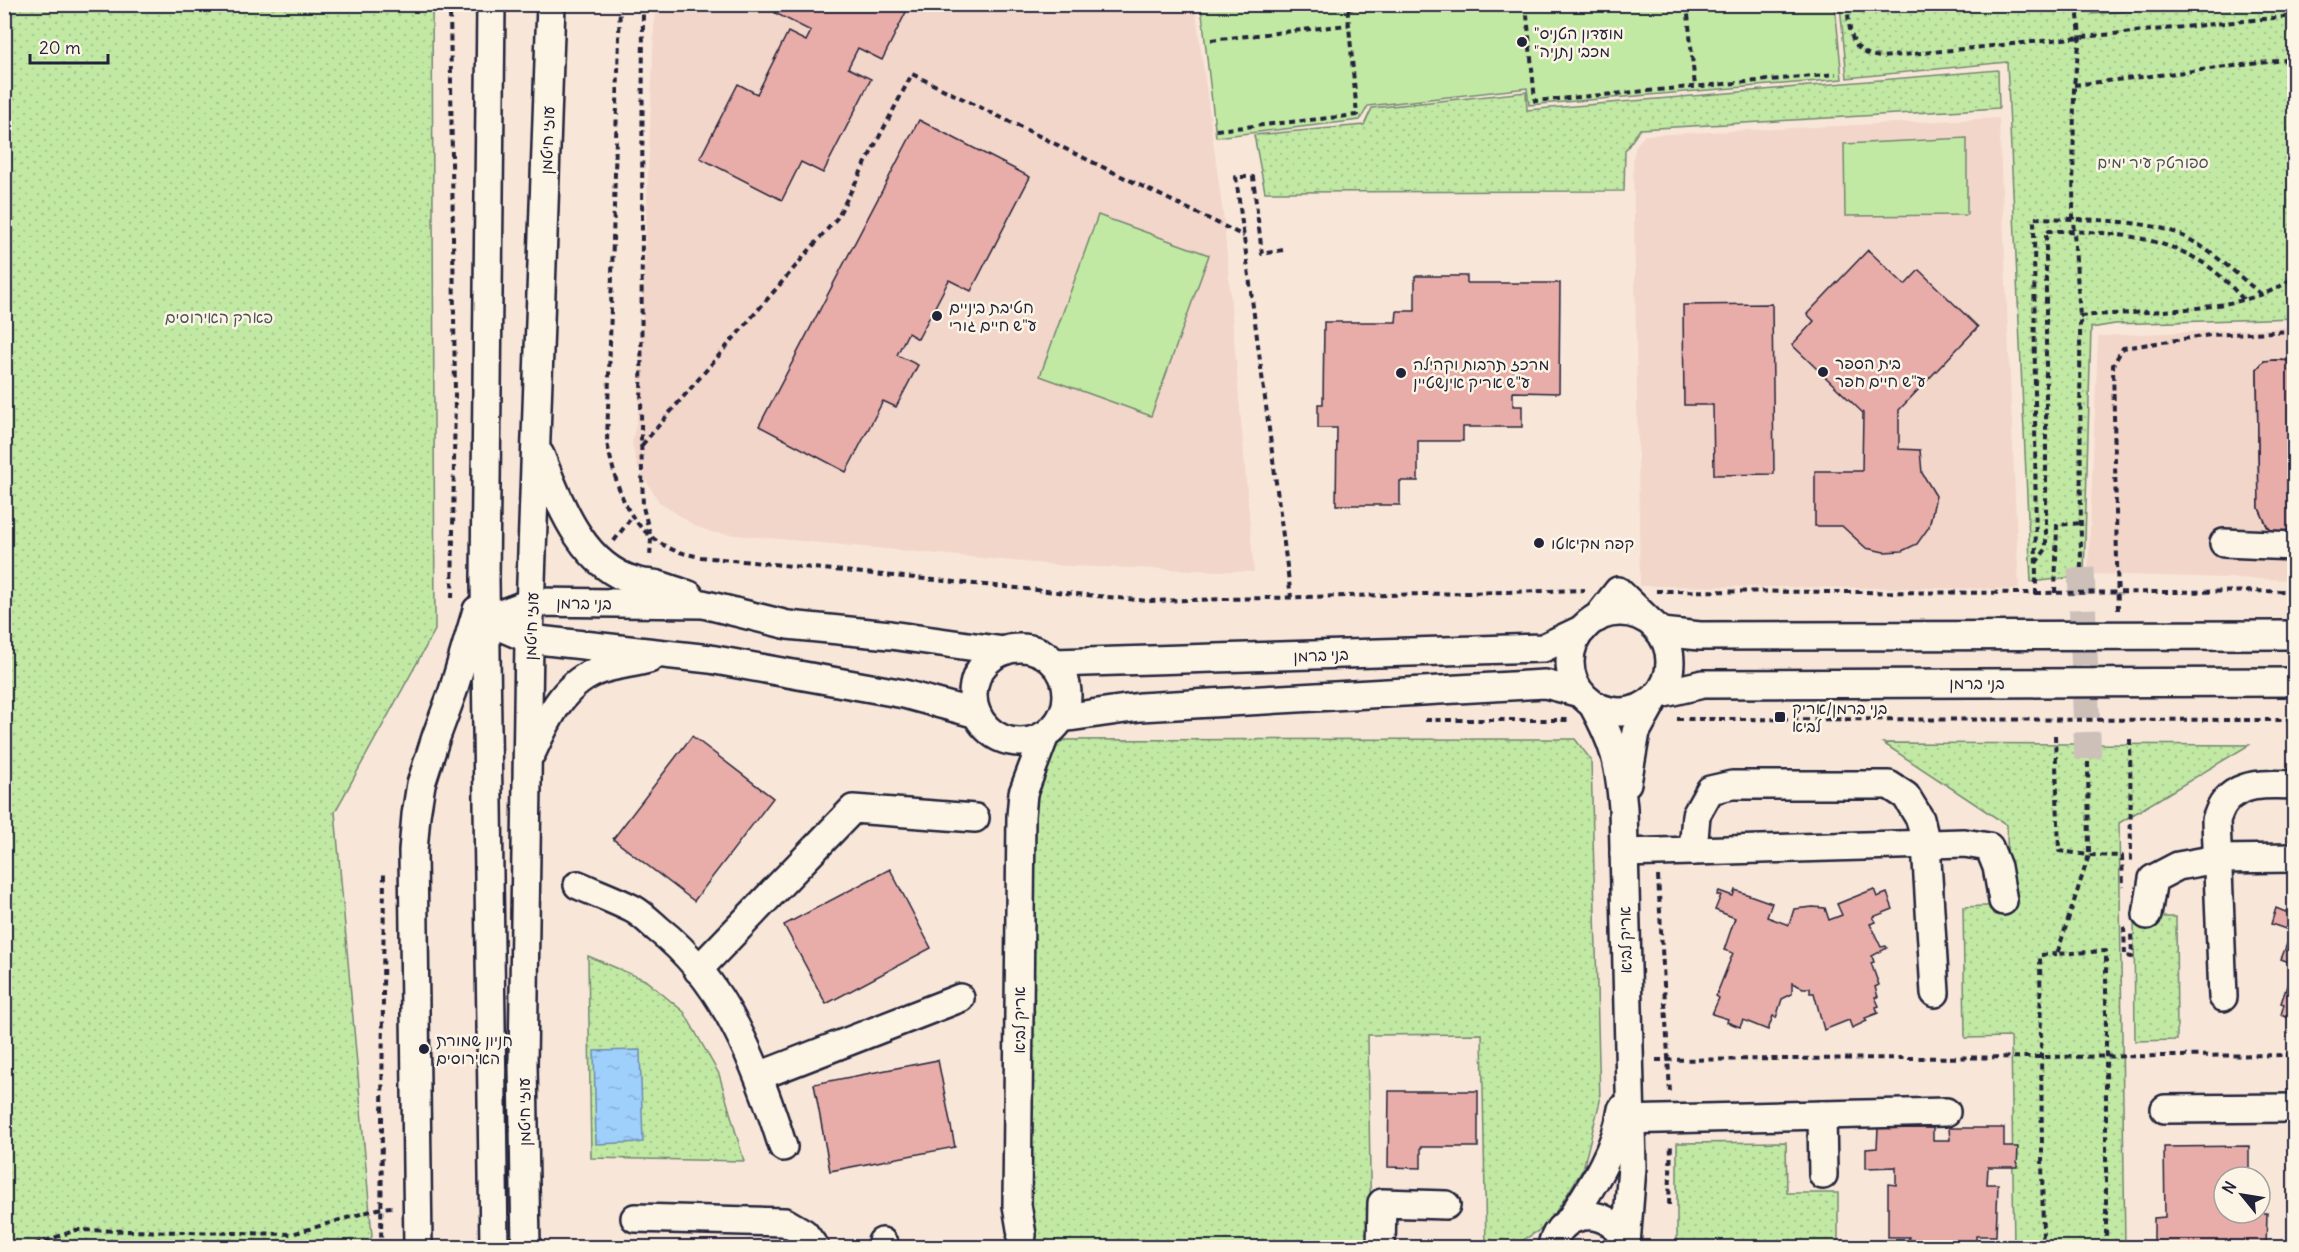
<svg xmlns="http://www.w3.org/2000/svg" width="2299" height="1252" viewBox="0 0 2299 1252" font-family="Delius,'Playpen Sans Hebrew',sans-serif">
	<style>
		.built { fill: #f3d6ca }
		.grass { fill: url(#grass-dots); stroke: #728670; stroke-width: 1.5 }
		.pitch { fill: #c2e9a4; stroke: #728670; stroke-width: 1.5 }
		.water { fill: url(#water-ripples); stroke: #6d8aae; stroke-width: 1.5 }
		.building { fill: #e8ada8; stroke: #22223b; stroke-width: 1.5 }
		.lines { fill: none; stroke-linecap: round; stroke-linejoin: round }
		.minor-tunnel { stroke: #cdc0b9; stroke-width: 27; stroke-dasharray: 27 14; stroke-linecap: butt }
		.minor-casing { stroke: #22223b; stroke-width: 32 }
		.path { stroke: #22223b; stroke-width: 4; stroke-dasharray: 6 4.5; stroke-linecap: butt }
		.minor { stroke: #fcf5e5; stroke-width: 27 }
		.poi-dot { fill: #22223b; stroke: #fcf5e5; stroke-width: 2 }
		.labels { text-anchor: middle; stroke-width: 5; stroke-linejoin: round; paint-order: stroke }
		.poi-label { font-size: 16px; fill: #22223b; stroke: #fcf5e5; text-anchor: start }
		.street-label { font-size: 16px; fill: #22223b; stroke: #fcf5e5 }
		.park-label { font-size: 16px; fill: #4a5455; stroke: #fcf5e5 }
	</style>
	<defs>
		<pattern id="grass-dots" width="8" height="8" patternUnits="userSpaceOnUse" patternTransform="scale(1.5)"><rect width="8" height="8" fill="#c2e9a4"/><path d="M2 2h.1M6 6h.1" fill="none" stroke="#a6c88e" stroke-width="1.8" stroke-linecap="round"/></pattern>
		<pattern id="water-ripples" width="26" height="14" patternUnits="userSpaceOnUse" patternTransform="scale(1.5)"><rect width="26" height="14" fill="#9fcffb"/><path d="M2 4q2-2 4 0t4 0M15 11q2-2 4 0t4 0" fill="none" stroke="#89b1d8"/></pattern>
	</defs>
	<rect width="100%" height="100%" fill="#f8e7d9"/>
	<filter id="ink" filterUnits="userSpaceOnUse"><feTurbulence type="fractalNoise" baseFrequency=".0167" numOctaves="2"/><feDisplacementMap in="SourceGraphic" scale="12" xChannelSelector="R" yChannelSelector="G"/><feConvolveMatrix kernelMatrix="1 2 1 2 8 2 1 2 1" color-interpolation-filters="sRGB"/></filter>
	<g filter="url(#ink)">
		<!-- built -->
		<g class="built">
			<polygon points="655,5 1195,5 1224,221 1254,572 1066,566 714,533 695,526 659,502 637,466 632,444 638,411"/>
			<polygon points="1999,118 2019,589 1640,586 1633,158 1636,145 1645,135"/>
			<polygon points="2294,327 2294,580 2088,574 2098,336"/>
		</g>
		<!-- grass -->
		<g class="grass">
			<polygon points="5,4 432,5 435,630 335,812 372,1236 367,1247 5,1247"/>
			<polygon points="1840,5 2294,5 2294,318 2115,324 2091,328 2084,576 2031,582 2007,62 1847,78"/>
			<polygon points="1998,70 1999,108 1640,129 1625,151 1624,191 1265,192 1254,135 1364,125 1372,108 1526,92 1527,110"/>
			<polygon points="1575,739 1591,760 1600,1101 1583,1169 1548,1225 1512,1247 1486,1247 1482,1034 1368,1035 1371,1247 1042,1248 1021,1230 1013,1198 1038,740"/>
			<polygon points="1883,743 2249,745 2119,823 2125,1247 2014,1247 2011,1037 1965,1038 1963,907 2008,905 2007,825"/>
			<polygon points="2134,917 2176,917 2177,1040 2135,1041"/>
			<polygon points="588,956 645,980 684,1012 719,1074 744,1161 591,1158"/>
			<polygon points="1786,1142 1787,1193 1838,1193 1838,1247 1677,1247 1677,1143"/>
		</g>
		<!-- pitch -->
		<g class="pitch">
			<polygon points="2092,4 2203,4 2203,5 2093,14"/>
			<polygon points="1201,5 1835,5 1842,79 1529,105 1527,88 1368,106 1360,120 1216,137"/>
			<polygon points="1967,138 1967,215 1845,216 1844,144"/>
			<polygon points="1098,215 1209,255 1151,416 1040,376"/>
		</g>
		<!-- water -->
		<polygon class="water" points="640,1050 643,1142 596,1144 594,1051"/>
		<!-- building -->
		<g class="building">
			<polygon points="779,4 910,4 882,60 858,48 848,68 871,79 823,173 801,162 782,200 700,158 738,84 757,94 788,32 806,41 811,31 775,13"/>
			<polygon points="1874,4 1933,4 1875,9"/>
			<polygon points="919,120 1030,177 971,291 949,280 918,339 908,333 897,355 918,365 896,407 883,401 846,472 759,426"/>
			<polygon points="1868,250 1905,285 1919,270 1978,327 1899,410 1899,449 1920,450 1922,473 1936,496 1929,527 1917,544 1902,551 1884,552 1866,548 1842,526 1815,526 1815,471 1862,471 1863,413 1792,345 1814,321 1807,314"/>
			<polygon points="1415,276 1467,276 1467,283 1560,283 1559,393 1513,392 1513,406 1522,406 1522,427 1463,427 1463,441 1418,441 1418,481 1400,481 1400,505 1336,505 1337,428 1318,428 1318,404 1323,404 1324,322 1396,322 1397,311 1415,311"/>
			<polygon points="1772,304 1774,474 1714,475 1713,405 1684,405 1683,305"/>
			<polygon points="2275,360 2294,361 2294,540 2278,537 2267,526 2259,508 2257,369 2264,361"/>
			<polygon points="2275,360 2294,361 2294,540 2278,537 2267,526 2259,508 2257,369 2264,361"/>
			<polygon points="692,736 773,798 694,901 613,839"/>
			<polygon points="890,869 931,948 826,1004 784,925"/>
			<polygon points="1874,889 1877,897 1887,893 1893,909 1873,917 1876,922 1870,924 1881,947 1886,946 1887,948 1872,956 1874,962 1871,963 1879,985 1875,987 1878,997 1875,997 1879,1006 1876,1007 1878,1013 1865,1018 1867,1021 1852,1028 1849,1020 1824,1030 1814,993 1810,993 1810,988 1803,988 1792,983 1792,994 1782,999 1776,1018 1773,1016 1768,1030 1743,1020 1740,1027 1727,1022 1728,1019 1712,1014 1719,998 1716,996 1733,953 1724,950 1735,918 1715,910 1721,895 1717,895 1719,891 1733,896 1735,890 1772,903 1767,917 1789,925 1794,909 1813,907 1825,908 1829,920 1842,915 1837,904"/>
			<polygon points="2292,903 2294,904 2294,964 2281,959 2292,931 2271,924 2276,908 2288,913"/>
			<polygon points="2294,965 2294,1020 2281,1015 2284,1004 2281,1003"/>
			<polygon points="938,1060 955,1147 830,1171 814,1084"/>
			<polygon points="1389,1091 1478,1091 1478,1147 1421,1147 1421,1168 1388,1167"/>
			<polygon points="1878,1128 1933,1128 1933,1140 1950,1140 1949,1128 2004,1128 2004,1147 2018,1147 2017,1167 1988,1167 1987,1184 1998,1184 1996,1236 1976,1236 1976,1243 1908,1243 1909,1237 1888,1237 1888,1184 1896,1185 1896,1167 1866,1168 1866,1149 1877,1148"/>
			<polygon points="2249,1146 2249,1177 2224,1177 2224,1213 2267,1213 2266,1248 2154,1248 2154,1218 2165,1217 2164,1147"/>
		</g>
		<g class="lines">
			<!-- minor-tunnel -->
			<polyline class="minor-tunnel" points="2081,568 2088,762"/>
			<defs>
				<g id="minor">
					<polyline points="491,4 485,580 494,1248"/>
					<path d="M540,455C559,501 581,566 635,581C642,584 651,583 658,585C668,588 679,592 689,595"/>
					<polyline points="2224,543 2294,546"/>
					<circle cx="1620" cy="662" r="50"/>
					<polyline points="1597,618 1618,591 1647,619"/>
					<polyline points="485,620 532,602 703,604 788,625 890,635 1004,651"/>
					<polyline points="485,620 529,639 710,659 904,694 977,714"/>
					<polyline points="1661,632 1700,636 2294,635"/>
					<circle cx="1020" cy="695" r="47"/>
					<polyline points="1054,663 1543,648 1583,629"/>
					<polyline points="1660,694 1703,684 2294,682"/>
					<path d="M1593,705C1615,745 1619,762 1623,808L1632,1167L1626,1244"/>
					<polyline points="1062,718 1140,707 1545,684 1580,693"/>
					<path d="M532,752C548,718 564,681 603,669C617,665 633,663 649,659"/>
					<polyline points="1627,783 1636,732 1653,701"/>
					<polyline points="1693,851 1696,815 1710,790 1732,785 1889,785 1906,796 1920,819 1926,844 1935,993"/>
					<polyline points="1624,853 1964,843 1989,847 1997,867 2003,901"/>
					<path d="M578,885C596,893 615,900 633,909C642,914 650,922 658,929C726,982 758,1068 783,1147"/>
					<polyline points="2147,915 2153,879 2178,866 2217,859 2294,858"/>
					<polyline points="698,970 853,809 975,818"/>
					<path d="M2223,997L2216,820C2218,815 2220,808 2224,803C2240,781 2271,784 2294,785"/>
					<polyline points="759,1076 960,998"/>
					<polyline points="2165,1109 2294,1108"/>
					<polyline points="1822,1115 1823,1175"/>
					<polyline points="1621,1120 1946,1112"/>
					<polyline points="635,1218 785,1222 804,1233 815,1248"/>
					<path d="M1570,1220C1592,1186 1616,1150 1622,1109"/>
					<polyline points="882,1242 886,1248"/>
					<polyline points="418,1248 413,851 416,815 421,784 436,737 453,691 477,610"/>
					<polyline points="526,1248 523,1064 529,639 551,4"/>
					<polyline points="1020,1248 1022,1235 1017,1205 1021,816 1023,793 1045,735"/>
					<polyline points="1381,1248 1382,1203 1446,1205"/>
					<path d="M1551,1248C1561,1205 1616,1205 1626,1248"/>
				</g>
			</defs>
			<!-- minor casing -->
			<use href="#minor" class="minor-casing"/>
			<!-- path -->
			<g class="path">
				<polyline points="450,4 455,393 452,601"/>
				<path d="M620,4L607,443C617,487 625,526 669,548C679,553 690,555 701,557L1148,601L1585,590"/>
				<polyline points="643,4 641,436 643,507 651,538 650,559"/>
				<polyline points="1526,4 1535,101 1836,74"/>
				<polyline points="1687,4 1695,87"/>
				<path d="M1847,4C1850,32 1849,54 1882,57L2294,16"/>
				<polyline points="2077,4 2080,37 2074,85 2073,219 2080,316"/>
				<polyline points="1347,9 1391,4"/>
				<polyline points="1211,40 1348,25"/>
				<polyline points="2074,85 2294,59"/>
				<polyline points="1216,130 1357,115 1347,4"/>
				<polyline points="1283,250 1262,254 1253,177 1236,177 1291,597"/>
				<polyline points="642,445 837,218 912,74 1244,236"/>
				<polyline points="614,541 631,518"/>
				<path d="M2036,563L2046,549V231C2103,231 2171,234 2218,274C2227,281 2235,291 2244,300"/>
				<path d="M2081,568L2080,316C2134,311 2256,314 2294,276"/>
				<path d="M1656,591L2036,593L2034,218C2072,219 2142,219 2176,233C2208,246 2235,273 2262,295"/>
				<polyline points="2036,593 2294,591"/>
				<polyline points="2055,593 2057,525 2081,523"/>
				<polyline points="2118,610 2113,365 2123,348 2210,335 2294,331"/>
				<polyline points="1677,719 2294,720"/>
				<polyline points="1425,720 1571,720"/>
				<polyline points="2055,735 2059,851 2089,855 2122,856 2123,887"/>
				<polyline points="2130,739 2131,864"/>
				<polyline points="2088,762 2089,855 2057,954 2106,951 2106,1248"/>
				<polyline points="1658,876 1670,1093"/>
				<polyline points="2124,927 2125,956 2132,957 2131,934"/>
				<polyline points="1656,1060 2294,1055"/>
				<polyline points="1669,1205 1671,1143"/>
				<polyline points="25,1248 76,1230 292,1234 381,1208 392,1207"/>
				<polyline points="381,1248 384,871"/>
				<polyline points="2043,1248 2040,955 2057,954"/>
			</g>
			<!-- minor -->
			<use href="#minor" class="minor"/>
		</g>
	</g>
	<!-- markers -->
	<g class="poi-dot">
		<circle cx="1522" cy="42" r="6"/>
		<circle cx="937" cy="316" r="6"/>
		<circle cx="1823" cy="372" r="6"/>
		<circle cx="1401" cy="373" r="6"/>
		<circle cx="1539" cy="543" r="6"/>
		<rect x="1774" y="711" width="12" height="12" rx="3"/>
		<circle cx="424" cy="1049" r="6"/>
	</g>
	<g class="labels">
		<!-- poi labels -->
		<g class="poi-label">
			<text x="1534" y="39">"מועדון הטניס<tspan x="1534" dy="18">"מכבי נתניה</tspan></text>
			<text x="949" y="313">חטיבת ביניים<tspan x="949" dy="18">ע"ש חיים גורי</tspan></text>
			<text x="1835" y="369">בית הספר<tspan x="1835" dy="18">ע"ש חיים חפר</tspan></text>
			<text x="1413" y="370">מרכז תרבות וקהילה<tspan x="1413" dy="18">ע"ש אריק אינשטיין</tspan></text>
			<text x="1551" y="549">קפה מקיאטו</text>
			<text x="1792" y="714">בני ברמן/אריק<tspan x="1792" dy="18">לביא</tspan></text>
			<text x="436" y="1046">חניון שמורת<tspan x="436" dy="18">האירוסים</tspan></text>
		</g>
		<!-- street labels -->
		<g class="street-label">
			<text transform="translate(547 140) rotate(-88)" y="6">עוזי חיטמן</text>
			<text transform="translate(584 603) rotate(1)" y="6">בני ברמן</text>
			<text transform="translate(531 626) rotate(-88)" y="6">עוזי חיטמן</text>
			<text transform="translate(1321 655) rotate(-2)" y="6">בני ברמן</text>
			<text x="1977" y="689">בני ברמן</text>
			<text transform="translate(1625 940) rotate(-91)" y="6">אריק לביא</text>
			<text transform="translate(1019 1020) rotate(-90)" y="6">אריק לביא</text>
			<text transform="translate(524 1112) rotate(-91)" y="6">עוזי חיטמן</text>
		</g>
		<!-- park labels -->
		<g class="park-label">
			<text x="2153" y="168">ספורטק עיר ימים</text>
			<text x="219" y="323">פארק האירוסים</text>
		</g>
	</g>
	<!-- margin -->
	<rect width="2299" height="1252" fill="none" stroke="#fcf5e5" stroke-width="24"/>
	<rect x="12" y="12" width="2275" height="1228" fill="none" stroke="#22223b" stroke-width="2" filter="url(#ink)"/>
	<!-- north arrow -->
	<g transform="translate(2242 1195) rotate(300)"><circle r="28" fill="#fcf5e5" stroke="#a5a1a1" stroke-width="1.5"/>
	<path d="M0-4.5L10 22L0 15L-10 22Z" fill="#22223b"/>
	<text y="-9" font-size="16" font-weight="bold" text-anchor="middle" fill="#22223b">N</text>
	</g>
	<!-- scale -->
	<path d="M30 54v9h78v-9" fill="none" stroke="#22223b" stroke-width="3"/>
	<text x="39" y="54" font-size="18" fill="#22223b" stroke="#fcf5e5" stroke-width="4.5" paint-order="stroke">20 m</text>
</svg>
